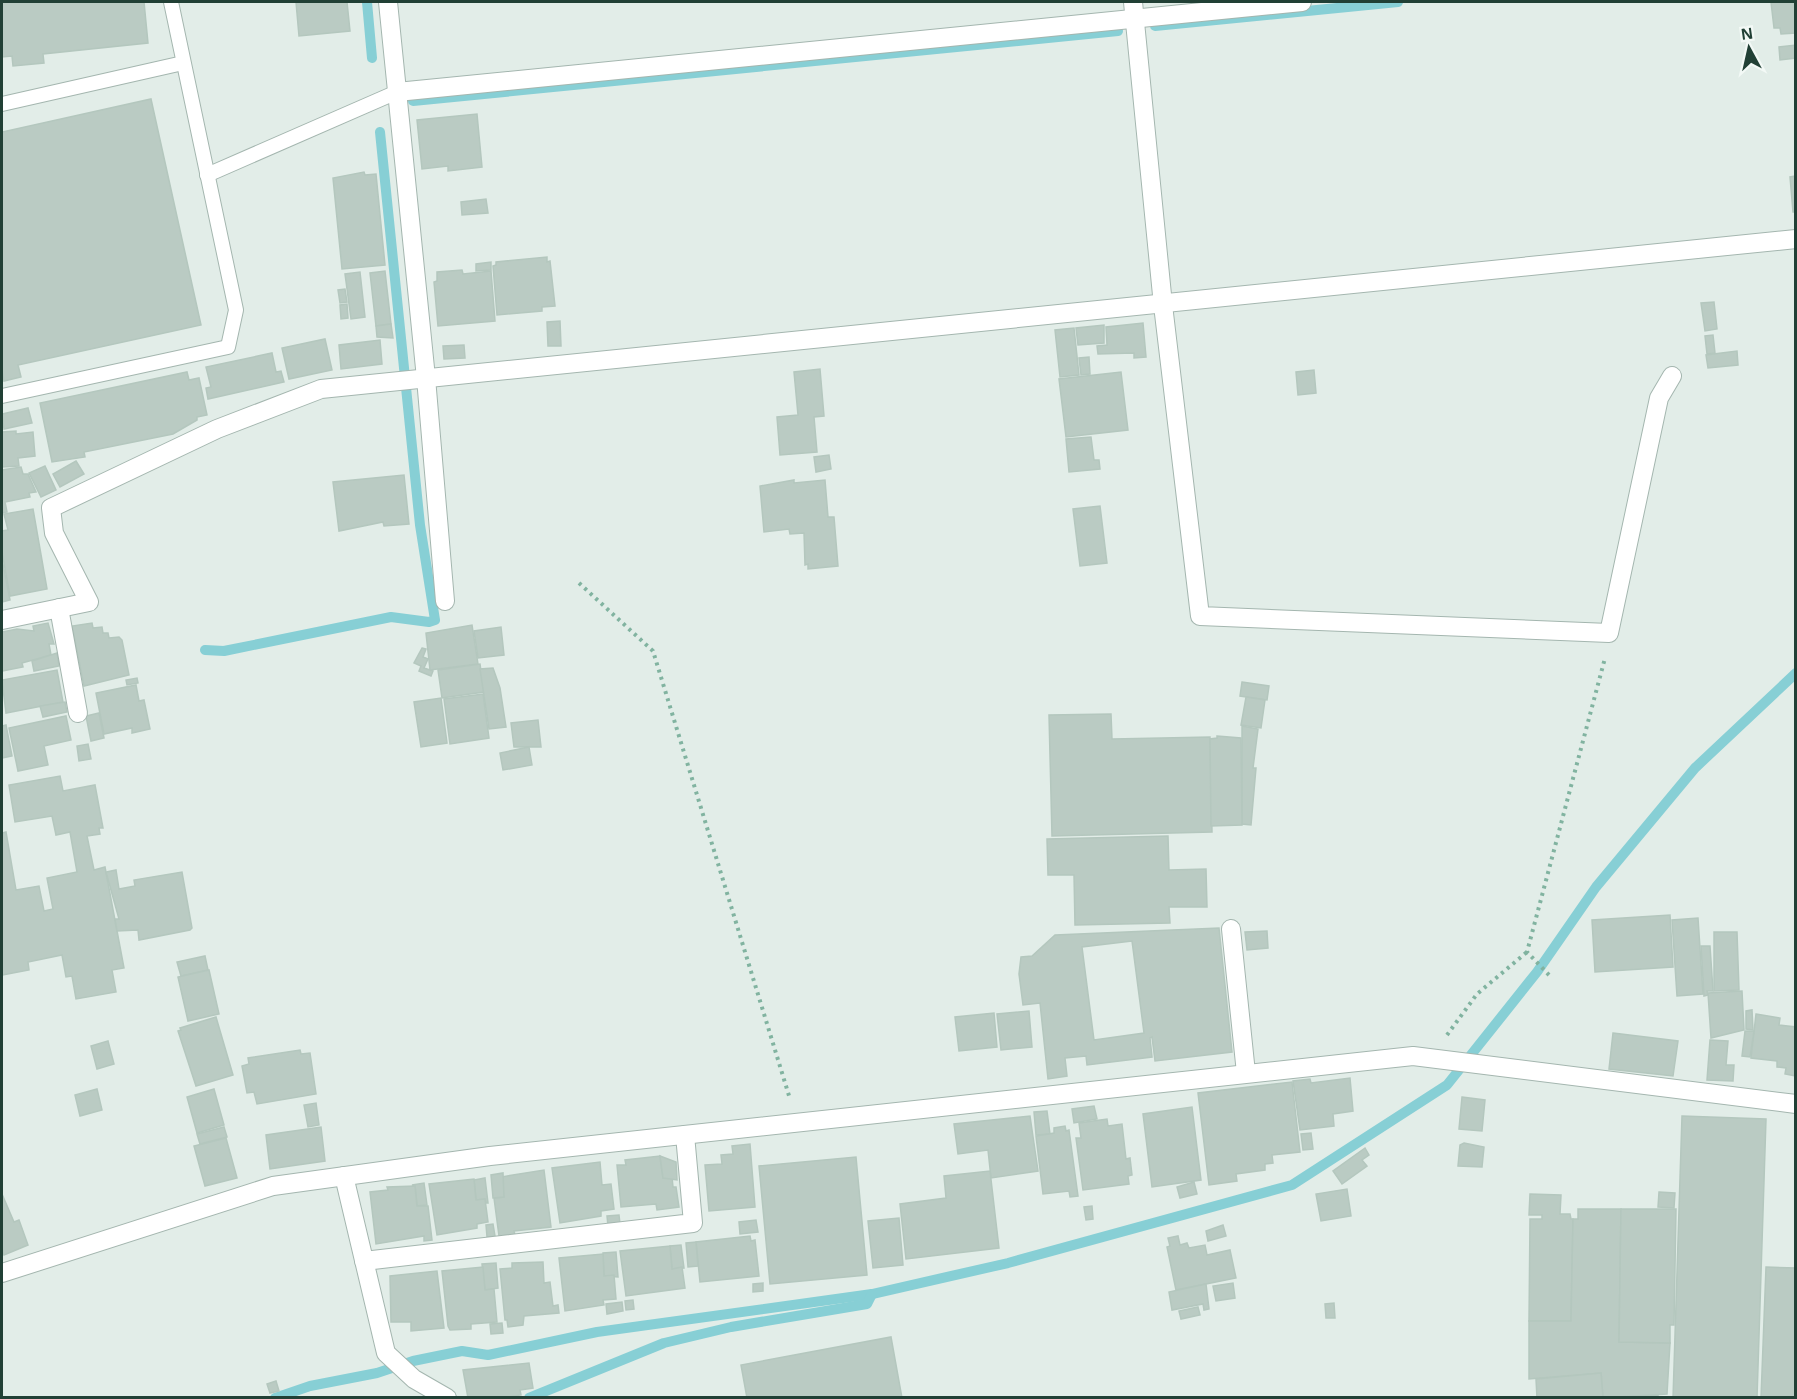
<svg xmlns="http://www.w3.org/2000/svg" width="1797" height="1399" viewBox="0 0 1797 1399" font-family="Arial,sans-serif">
	<style>
		.lines { fill: none; stroke-linecap: round; stroke-linejoin: round }
		.stream { stroke: #87cfd5; stroke-width: 10 }
		.building { fill: #bacbc3; stroke: #b4c7be; stroke-width: 1.5; fill-rule: evenodd }
		.service-casing { stroke: #a4b6af; stroke-width: 16 }
		.minor-casing { stroke: #a4b6af; stroke-width: 20 }
		.path { stroke: #81b3a0; stroke-width: 4; stroke-dasharray: 3 4.5; stroke-linecap: butt }
		.service { stroke: #fff; stroke-width: 14 }
		.minor { stroke: #fff; stroke-width: 18 }
	</style>
	<rect width="100%" height="100%" fill="#e2ede8"/>
	<g class="lines">
		<!-- stream -->
		<g class="stream">
			<polyline points="367,2 372,58"/>
			<polyline points="1155,26 1398,2"/>
			<polyline points="413,101 1118,31"/>
			<polyline points="205,650 224,651 391,617 429,622 435,620 420,525 380,132"/>
			<polyline points="275,1398 310,1386 377,1373 413,1361 462,1351 488,1355 597,1332 872,1294 1008,1263 1292,1185 1447,1085 1537,972 1596,887 1695,768 1796,673"/>
			<polyline points="529,1398 664,1343 731,1327 867,1304 872,1294"/>
		</g>
	</g>
	<!-- building -->
	<g class="building">
		<polygon points="2,2 144,2 148,43 43,54 44,63 13,66 12,56 2,57"/>
		<polygon points="296,2 347,2 350,31 299,36"/>
		<polygon points="1771,2 1796,2 1796,33 1781,34 1780,28 1774,28"/>
		<polygon points="1796,45 1796,58 1780,60 1779,47"/>
		<polygon points="151,99 201,325 18,365 21,377 4,381 2,370 2,132"/>
		<polygon points="477,114 482,167 448,171 448,166 422,169 417,120"/>
		<polygon points="364,172 365,175 376,174 385,265 342,269 333,178"/>
		<polygon points="1796,176 1796,212 1793,212 1790,177"/>
		<polygon points="486,199 488,213 462,215 461,202"/>
		<polygon points="547,257 547,262 550,261 555,306 542,307 542,311 497,315 493,266 496,265 496,262"/>
		<polygon points="491,262 491,270 476,271 476,264"/>
		<polygon points="462,270 463,274 491,271 495,321 438,326 434,282 437,281 437,272"/>
		<polygon points="385,271 391,324 376,326 370,273"/>
		<polygon points="360,272 365,317 351,319 345,274"/>
		<polygon points="345,289 347,302 340,303 338,290"/>
		<polygon points="1714,302 1717,329 1705,331 1701,303"/>
		<polygon points="347,304 348,318 341,319 340,305"/>
		<polygon points="560,321 561,346 548,346 547,322"/>
		<polygon points="1143,323 1146,357 1134,358 1134,353 1098,354 1097,346 1107,345 1106,327"/>
		<polygon points="391,324 393,338 377,337 376,326"/>
		<polygon points="1104,325 1104,343 1078,345 1076,328"/>
		<polygon points="1074,328 1079,375 1060,377 1055,330"/>
		<polygon points="1713,335 1715,353 1707,354 1705,336"/>
		<polygon points="325,339 332,370 289,379 282,348"/>
		<polygon points="380,340 382,364 341,369 339,345"/>
		<polygon points="464,345 465,358 444,359 443,346"/>
		<polygon points="1737,351 1738,365 1708,368 1706,355"/>
		<polygon points="272,353 276,372 281,371 284,382 208,399 206,388 211,387 206,367"/>
		<polygon points="1089,357 1090,374 1081,375 1079,358"/>
		<polygon points="820,369 824,416 814,417 817,452 780,455 777,417 798,415 794,372"/>
		<polygon points="1314,370 1316,393 1298,395 1296,372"/>
		<polygon points="187,372 189,380 199,378 207,415 197,417 197,420 173,434 84,452 85,457 52,462 40,403"/>
		<polygon points="1121,372 1128,430 1066,437 1059,379"/>
		<polygon points="28,408 32,423 4,429 2,414"/>
		<polygon points="16,431 16,434 33,432 35,456 18,458 19,466 2,467 2,432"/>
		<polygon points="1091,437 1094,460 1099,460 1100,469 1069,472 1066,439"/>
		<polygon points="829,455 831,469 816,472 814,457"/>
		<polygon points="76,461 84,474 60,487 53,474"/>
		<polygon points="45,466 56,490 41,497 29,473"/>
		<polygon points="21,467 23,474 28,474 36,492 29,493 30,497 5,502 7,512 2,513 2,470"/>
		<polygon points="404,475 409,524 384,526 383,522 339,531 333,482"/>
		<polygon points="794,480 794,483 825,480 828,517 834,517 838,566 808,569 808,564 805,565 804,533 790,534 789,529 764,532 760,486"/>
		<polygon points="1100,506 1107,563 1080,566 1073,509"/>
		<polygon points="33,509 47,589 10,596 2,552 2,531 8,530 4,514"/>
		<polygon points="2,559 10,600 2,602"/>
		<polygon points="48,623 54,644 49,644 51,655 22,663 23,667 2,671 2,632 17,629 34,631 33,626"/>
		<polygon points="92,623 93,628 102,627 103,633 108,633 109,638 119,637 122,640 129,675 84,686 72,626"/>
		<polygon points="472,625 478,664 430,670 426,633"/>
		<polygon points="501,627 504,655 478,658 474,631"/>
		<polygon points="422,648 426,649 423,657 428,659 424,668 433,671 431,676 419,671 421,666 414,663"/>
		<polygon points="57,653 59,666 34,671 32,661"/>
		<polygon points="480,664 484,692 442,698 438,670"/>
		<polygon points="493,668 500,688 506,727 489,729 480,669"/>
		<polygon points="57,670 63,702 6,713 2,680"/>
		<polygon points="137,678 138,683 127,685 126,680"/>
		<polygon points="1242,682 1269,686 1267,700 1240,696"/>
		<polygon points="136,685 139,701 144,700 150,729 132,733 132,728 104,734 96,693"/>
		<polygon points="483,694 489,738 450,744 444,699"/>
		<polygon points="1246,697 1265,700 1261,728 1241,725"/>
		<polygon points="441,698 447,743 421,747 414,702"/>
		<polygon points="65,702 67,712 43,717 40,706"/>
		<polygon points="99,713 104,738 91,741 86,716"/>
		<polygon points="1111,714 1112,739 1210,737 1212,832 1052,836 1049,715"/>
		<polygon points="66,716 71,740 44,746 48,765 18,771 9,728"/>
		<polygon points="538,720 541,747 514,747 511,723"/>
		<polygon points="6,725 12,756 2,758 2,726"/>
		<polygon points="1242,726 1258,729 1253,768 1256,768 1251,825 1242,824"/>
		<polygon points="1217,736 1241,738 1242,825 1211,826 1210,739 1217,738"/>
		<polygon points="88,744 91,759 79,761 77,746"/>
		<polygon points="529,747 532,765 503,770 500,753"/>
		<polygon points="60,776 63,791 95,785 103,828 99,828 100,834 87,836 94,870 105,867 124,968 112,970 116,992 76,999 72,976 66,977 62,955 28,962 29,970 2,975 2,833 6,832 16,890 39,886 44,911 53,909 47,878 77,872 70,832 56,835 52,816 15,822 9,785"/>
		<polygon points="1168,836 1169,870 1206,869 1207,907 1169,907 1170,923 1075,925 1074,875 1048,875 1047,839"/>
		<polygon points="116,870 119,889 135,886 134,880 182,872 192,928 190,930 139,940 138,930 117,931 115,919 119,919 106,872"/>
		<polygon points="1670,915 1673,967 1595,972 1592,920"/>
		<polygon points="1698,918 1703,994 1677,996 1672,920"/>
		<path d="M1219,928L1232,1052L1155,1061L1152,1037L1150,1038L1152,1057L1087,1065L1086,1056L1065,1058L1067,1076L1048,1079L1040,1003L1023,1005L1019,974L1021,957L1032,956L1055,935ZM1132,941L1144,1033L1094,1040L1082,947Z"/>
		<polygon points="1267,931 1268,948 1247,950 1245,932"/>
		<polygon points="1714,932 1737,932 1739,990 1714,991"/>
		<polygon points="1701,946 1710,946 1713,991 1707,991 1708,995 1704,996"/>
		<polygon points="205,956 208,970 181,976 177,962"/>
		<polygon points="209,970 219,1014 188,1021 178,977"/>
		<polygon points="1742,991 1744,1030 1711,1038 1708,993"/>
		<polygon points="1752,1010 1753,1030 1746,1029 1746,1011"/>
		<polygon points="1029,1011 1032,1047 1001,1050 997,1014"/>
		<polygon points="994,1013 997,1047 959,1051 955,1017"/>
		<polygon points="1756,1014 1780,1018 1779,1025 1796,1027 1796,1076 1785,1074 1786,1068 1777,1067 1777,1061 1751,1058"/>
		<polygon points="216,1017 233,1075 196,1086 178,1031 181,1030 180,1028"/>
		<polygon points="1745,1031 1754,1031 1750,1057 1742,1056"/>
		<polygon points="1613,1033 1678,1041 1673,1076 1609,1069"/>
		<polygon points="1710,1040 1728,1041 1726,1065 1734,1065 1733,1081 1707,1080"/>
		<polygon points="108,1041 114,1064 97,1069 91,1046"/>
		<polygon points="300,1050 301,1054 310,1053 316,1094 257,1104 254,1092 247,1093 242,1066 249,1064 248,1058"/>
		<polygon points="1350,1078 1353,1111 1333,1114 1334,1126 1300,1130 1293,1081 1310,1079 1311,1083"/>
		<polygon points="1292,1082 1300,1152 1272,1155 1273,1163 1265,1164 1265,1170 1236,1174 1237,1181 1209,1185 1198,1093"/>
		<polygon points="97,1089 102,1110 80,1116 75,1095"/>
		<polygon points="214,1089 224,1125 197,1133 187,1097"/>
		<polygon points="1462,1097 1485,1100 1482,1131 1459,1129"/>
		<polygon points="316,1103 319,1125 308,1127 304,1105"/>
		<polygon points="1094,1106 1097,1119 1074,1123 1072,1109"/>
		<polygon points="1192,1107 1201,1180 1152,1187 1143,1114"/>
		<polygon points="1047,1111 1050,1134 1036,1135 1034,1112"/>
		<polygon points="1030,1116 1038,1171 991,1178 988,1150 958,1154 954,1124"/>
		<polygon points="1682,1116 1766,1119 1757,1398 1673,1398"/>
		<polygon points="1107,1119 1108,1126 1122,1124 1126,1159 1130,1158 1132,1175 1128,1176 1129,1184 1083,1190 1076,1138 1081,1138 1079,1123"/>
		<polygon points="1065,1126 1066,1131 1069,1130 1078,1196 1070,1197 1069,1191 1043,1194 1036,1136 1054,1133 1054,1128"/>
		<polygon points="224,1127 227,1137 200,1144 197,1134"/>
		<polygon points="321,1127 325,1161 270,1169 266,1135"/>
		<polygon points="1311,1133 1313,1149 1303,1150 1301,1134"/>
		<polygon points="226,1138 237,1178 205,1186 194,1146"/>
		<polygon points="1464,1143 1484,1147 1482,1167 1458,1166 1460,1145"/>
		<polygon points="750,1144 755,1207 709,1211 705,1165 722,1164 721,1155 733,1154 732,1146"/>
		<polygon points="1365,1148 1369,1155 1362,1160 1367,1166 1342,1184 1333,1171"/>
		<polygon points="660,1156 663,1178 672,1177 673,1187 676,1187 679,1207 657,1210 656,1204 621,1207 617,1165 626,1165 625,1160"/>
		<polygon points="660,1156 676,1162 677,1180 663,1178"/>
		<polygon points="856,1157 867,1275 770,1284 759,1166"/>
		<polygon points="600,1162 602,1185 611,1184 614,1209 601,1211 601,1216 560,1223 552,1168"/>
		<polygon points="544,1170 551,1227 514,1231 515,1235 499,1236 494,1198 504,1197 501,1177"/>
		<polygon points="990,1171 999,1248 906,1259 900,1204 946,1198 944,1176"/>
		<polygon points="503,1173 504,1197 493,1198 491,1175"/>
		<polygon points="485,1178 488,1203 486,1203 485,1199 476,1200 474,1180"/>
		<polygon points="474,1179 476,1200 485,1199 488,1222 477,1224 477,1228 437,1235 429,1184"/>
		<polygon points="1194,1182 1197,1194 1180,1198 1177,1187"/>
		<polygon points="424,1183 427,1205 417,1206 415,1186 412,1185"/>
		<polygon points="415,1186 417,1206 428,1206 432,1240 424,1241 424,1236 376,1244 370,1192 388,1190 387,1187"/>
		<polygon points="1347,1189 1351,1216 1321,1221 1316,1194"/>
		<polygon points="1659,1192 1675,1193 1674,1208 1658,1207"/>
		<polygon points="2,1194 14,1222 19,1220 28,1245 4,1255 2,1249"/>
		<polygon points="1530,1194 1561,1195 1560,1214 1570,1214 1571,1219 1573,1219 1571,1321 1529,1321 1530,1219 1542,1219 1542,1215 1529,1215"/>
		<polygon points="1092,1206 1093,1219 1086,1220 1084,1207"/>
		<polygon points="1578,1209 1621,1209 1619,1342 1670,1343 1667,1394 1603,1398 1601,1373 1529,1379 1529,1321 1571,1321 1573,1219 1578,1219"/>
		<polygon points="1621,1209 1676,1209 1674,1325 1670,1325 1670,1343 1619,1342"/>
		<polygon points="619,1215 620,1224 608,1226 607,1216"/>
		<polygon points="899,1218 903,1265 873,1268 868,1221"/>
		<polygon points="756,1220 758,1232 740,1234 739,1222"/>
		<polygon points="493,1224 495,1236 487,1237 486,1225"/>
		<polygon points="1223,1225 1226,1236 1208,1241 1206,1231"/>
		<polygon points="750,1236 751,1241 755,1240 759,1276 700,1282 696,1242"/>
		<polygon points="1178,1236 1180,1245 1187,1243 1189,1248 1205,1245 1207,1255 1230,1250 1236,1278 1176,1290 1167,1247 1170,1246 1168,1238"/>
		<polygon points="696,1242 698,1266 688,1267 686,1243"/>
		<polygon points="681,1245 684,1268 672,1269 670,1246"/>
		<polygon points="670,1246 672,1269 682,1267 685,1288 626,1296 620,1251"/>
		<polygon points="616,1252 618,1277 604,1276 603,1253"/>
		<polygon points="603,1254 604,1276 614,1275 616,1299 603,1300 604,1305 565,1311 559,1258"/>
		<polygon points="543,1262 544,1283 550,1282 553,1306 558,1305 559,1313 524,1316 523,1325 508,1327 507,1320 505,1320 500,1269 512,1268 512,1263"/>
		<polygon points="496,1263 498,1288 485,1290 482,1264"/>
		<polygon points="483,1267 485,1290 494,1289 497,1322 471,1324 471,1329 450,1330 448,1326 442,1271"/>
		<polygon points="1766,1267 1796,1268 1796,1398 1761,1398"/>
		<polygon points="437,1271 444,1328 411,1331 411,1322 391,1322 390,1276"/>
		<polygon points="763,1283 763,1291 753,1292 753,1284"/>
		<polygon points="1233,1283 1235,1298 1216,1301 1213,1286"/>
		<polygon points="1206,1284 1209,1309 1204,1310 1203,1304 1172,1310 1169,1292"/>
		<polygon points="633,1300 634,1309 626,1310 625,1301"/>
		<polygon points="622,1302 623,1311 607,1314 606,1304"/>
		<polygon points="1334,1303 1335,1318 1326,1318 1325,1304"/>
		<polygon points="1198,1307 1200,1315 1181,1319 1179,1311"/>
		<polygon points="502,1323 503,1333 491,1334 490,1324"/>
		<polygon points="891,1337 902,1398 747,1398 741,1365"/>
		<polygon points="529,1363 533,1388 520,1390 521,1395 502,1398 468,1398 463,1370"/>
		<polygon points="1601,1373 1603,1398 1537,1398 1536,1379"/>
		<polygon points="276,1381 279,1391 270,1393 267,1384"/>
		<polygon points="1658,1395 1658,1398 1626,1398"/>
	</g>
	<g class="lines">
		<defs>
			<g id="service">
				<polyline points="2,104 183,63"/>
				<polyline points="207,175 397,92"/>
				<polyline points="2,396 228,347 236,310 171,2"/>
			</g>
			<g id="minor">
				<polyline points="388,2 426,378 445,601"/>
				<polyline points="1133,2 1163,305 1200,616 1609,633 1659,398 1672,376"/>
				<polyline points="397,92 1302,2"/>
				<polyline points="59,608 78,713"/>
				<polyline points="2,620 89,602 54,533 51,508 217,429 321,389 1796,239"/>
				<polyline points="1231,929 1246,1073"/>
				<polyline points="344,1176 386,1353 414,1379 447,1398"/>
				<polyline points="364,1261 693,1223 685,1135"/>
				<polyline points="2,1273 273,1186 490,1156 1413,1056 1796,1104"/>
			</g>
		</defs>
		<!-- service casing -->
		<use href="#service" class="service-casing"/>
		<!-- minor casing -->
		<use href="#minor" class="minor-casing"/>
		<!-- path -->
		<g class="path">
			<polyline points="579,583 653,651 790,1099"/>
			<polyline points="1549,975 1527,952 1605,658"/>
			<polyline points="1447,1035 1477,994 1527,952"/>
		</g>
		<!-- service -->
		<use href="#service" class="service"/>
		<!-- minor -->
		<use href="#minor" class="minor"/>
	</g>
	<!-- border -->
	<rect width="1797" height="1399" fill="none" stroke="#214035" stroke-width="6"/>
	<!-- north arrow -->
	<g transform="translate(1749 48) rotate(352)" stroke="#f3f9f6" stroke-width="4.5" paint-order="stroke">
	<path d="M0-4.5L10 22L0 15L-10 22Z" fill="#214035"/>
	<text y="-9" font-size="16" font-weight="bold" text-anchor="middle" fill="#214035">N</text>
	</g>
</svg>
